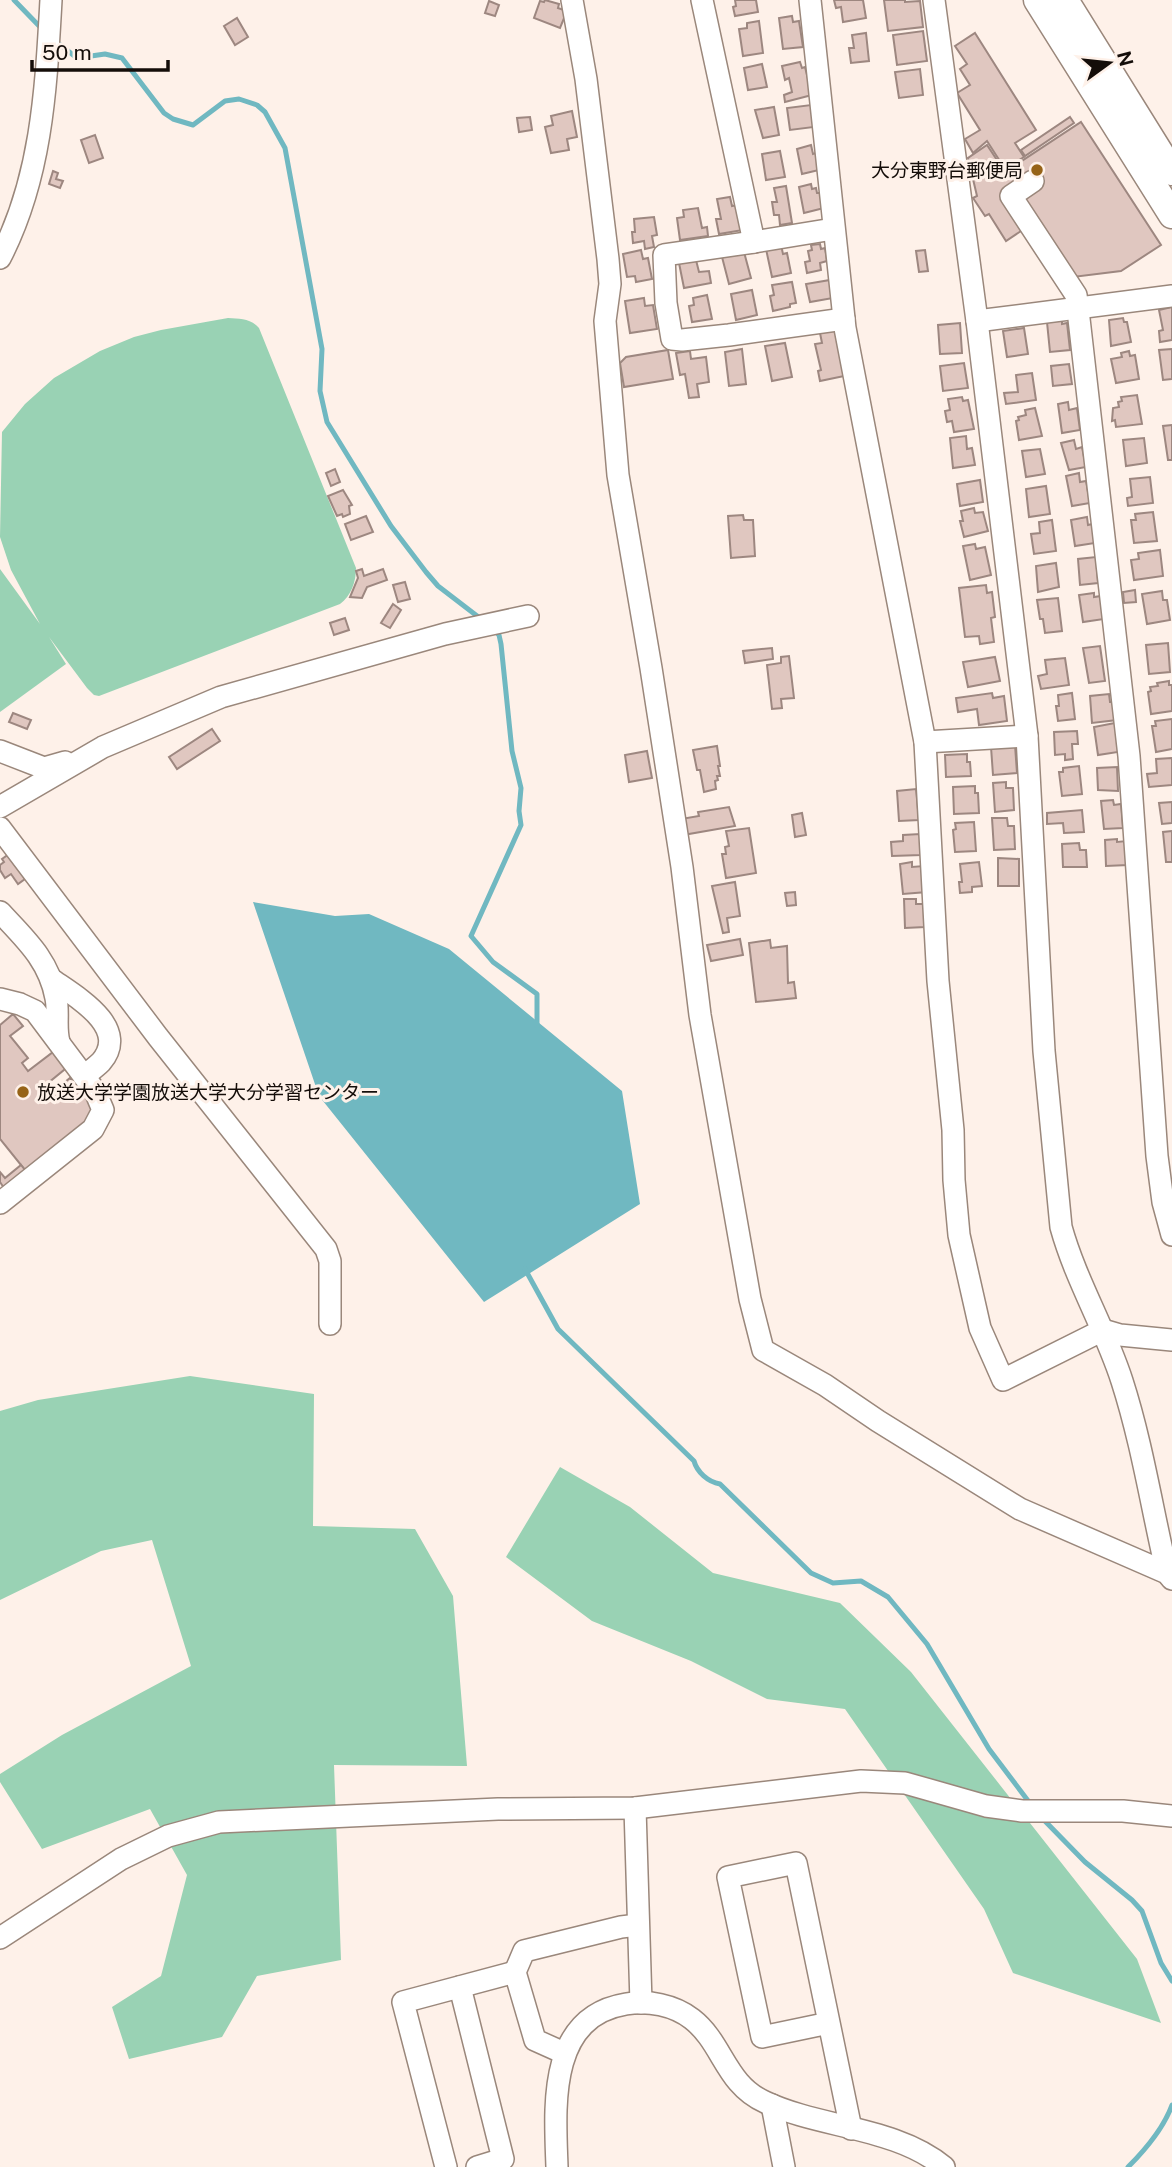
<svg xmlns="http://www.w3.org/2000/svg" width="1172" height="2167" viewBox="0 0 1172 2167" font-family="'Public Sans','Noto Sans JP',sans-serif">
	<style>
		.green { fill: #99d2b4 }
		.water { fill: #70b8c1 }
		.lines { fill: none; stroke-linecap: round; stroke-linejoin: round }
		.stream { stroke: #70b8c1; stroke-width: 5 }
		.building { fill: #e0c7c0; stroke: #9d8780; stroke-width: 2 }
		.minor-casing { stroke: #9a877b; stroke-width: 24 }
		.major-casing { stroke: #9a877b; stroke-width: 29 }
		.minor { stroke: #fff; stroke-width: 21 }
		.major { stroke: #fff; stroke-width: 26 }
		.poi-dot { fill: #966317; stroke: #fef1e9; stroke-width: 2.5 }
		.labels { text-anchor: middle; stroke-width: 6; stroke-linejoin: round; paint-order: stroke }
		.poi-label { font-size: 19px; fill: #140d09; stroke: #fef1e9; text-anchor: end }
	</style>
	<rect width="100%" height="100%" fill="#fef1e9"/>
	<!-- green -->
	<g class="green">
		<path d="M228,318C240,319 250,318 259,328L356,568C356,582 351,596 340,604L99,696L94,695L87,688L49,637L66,664L0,712V569L40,624L11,570L0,537L2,432L25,404L54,378L100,351L134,337L161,330Z"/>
		<polygon points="190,1376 314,1394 313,1526 415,1529 453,1596 467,1766 334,1765 341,1960 257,1976 222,2037 129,2059 112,2007 161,1976 187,1875 150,1809 42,1849 0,1782 0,1774 62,1735 191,1666 152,1540 101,1551 0,1600 0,1411 38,1400"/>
		<polygon points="560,1467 630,1507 713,1573 840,1603 911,1672 1137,1959 1161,2023 1013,1973 984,1909 845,1709 767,1699 691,1661 592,1621 506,1557"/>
	</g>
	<!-- water -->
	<polygon class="water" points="253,902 335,916 369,914 449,949 622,1091 640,1204 484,1302 319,1096"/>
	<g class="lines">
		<!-- stream -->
		<g class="stream">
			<polyline points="14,0 44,31"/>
			<polyline points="54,40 77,58 105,54 122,58 164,113 173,119 193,125 225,101 239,99 257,105 265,112 285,148 322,349 320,391 327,422 391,526 426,572 438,586 481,619"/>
			<polyline points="494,630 499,635 501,644 512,751 521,788 519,811 521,825 471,936 493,962 537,994 537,1026"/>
			<path d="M525,1269L558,1329L694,1461C697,1472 708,1482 720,1484L811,1573L833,1583L861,1581L888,1597L927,1644L989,1749L1032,1806"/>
			<polyline points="1040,1816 1085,1862 1132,1900 1142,1911 1161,1963 1172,1981"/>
			<path d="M1128,2167C1145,2150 1164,2127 1172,2105"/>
		</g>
	</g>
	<!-- building -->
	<g class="building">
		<polygon points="545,0 559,4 558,8 567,11 560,28 534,18 540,1 544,2"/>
		<polygon points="735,0 756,0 758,12 735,16 733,7 736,6"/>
		<polygon points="834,0 863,0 866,18 843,22 841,7 836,8"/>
		<polygon points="884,0 905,0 905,2 920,1 923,27 888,31"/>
		<polygon points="489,1 499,5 495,16 485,13"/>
		<polygon points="792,16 793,22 799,21 803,47 783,49 779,18"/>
		<polygon points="237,18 248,37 235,45 224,26"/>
		<polygon points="759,21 763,53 743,56 739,29 747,28 747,23"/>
		<polygon points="923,31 927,61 897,65 893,35"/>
		<polygon points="866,33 869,61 851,63 849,48 854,48 852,35"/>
		<polygon points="975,33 1036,130 1015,143 1024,157 1005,169 987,141 973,153 965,139 980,130 957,93 970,85 960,69 967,64 955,46"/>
		<polygon points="800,62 802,68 805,67 812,95 785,102 784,95 792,92 789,78 785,80 782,66"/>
		<polygon points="762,64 767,87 748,90 744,68"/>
		<polygon points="920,69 923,95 899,98 895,72"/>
		<polygon points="811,105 814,127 790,130 787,108"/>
		<polygon points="774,107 779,135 763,138 755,110"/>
		<polygon points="572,111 577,137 567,139 569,150 551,153 545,127 553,125 551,116"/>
		<polygon points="530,117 532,130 519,132 517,118"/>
		<polygon points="1070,117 1074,123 1025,156 1021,150"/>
		<polygon points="1081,122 1161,245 1121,271 1073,277 1036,221 1006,241 989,214 985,216 973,198 977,196 968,158 987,145 1005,172"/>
		<polygon points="95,135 103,158 89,163 81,140"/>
		<polygon points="811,145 813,154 819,152 823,169 802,174 797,149"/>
		<polygon points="780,151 785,177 766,180 762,154"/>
		<polygon points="53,171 58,173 56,179 63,181 60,188 49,184"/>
		<polygon points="811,184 812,189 816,188 817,193 821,193 824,208 804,213 799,187"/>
		<polygon points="786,186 792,223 780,225 779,215 774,215 772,202 777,202 774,188"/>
		<polygon points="730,197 732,206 738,205 743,230 719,234 716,219 721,219 717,199"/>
		<polygon points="698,208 702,228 707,227 708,236 680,240 677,218 684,217 683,210"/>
		<polygon points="654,217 657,235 652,236 654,247 645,249 644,241 633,243 632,232 635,232 634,219"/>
		<polygon points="820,244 821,249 825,248 827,261 820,263 821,270 807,273 805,262 810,261 808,251 812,250 811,245"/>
		<polygon points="781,245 783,254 787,253 791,273 772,277 766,249"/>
		<polygon points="641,250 643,259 648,258 652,279 636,282 635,276 627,277 623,254"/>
		<polygon points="925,250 928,271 919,272 916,251"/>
		<polygon points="744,252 751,278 729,284 722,257"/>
		<polygon points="696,260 699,272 709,271 711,283 684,288 679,263"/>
		<polygon points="830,280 833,298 810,302 806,284"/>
		<polygon points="792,282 796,303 790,304 790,307 773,311 770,296 774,295 772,285"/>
		<polygon points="752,290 757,315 736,320 731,294"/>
		<polygon points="707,295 712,319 692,322 689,306 694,305 693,298"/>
		<polygon points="644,298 645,306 653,305 657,329 630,333 625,301"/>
		<polygon points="1172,307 1172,340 1160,342 1159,331 1163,330 1159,310"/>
		<polygon points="1123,318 1124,322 1127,322 1131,342 1111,346 1109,320"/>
		<polygon points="1062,320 1062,324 1067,323 1070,350 1050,352 1047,322"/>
		<polygon points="960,323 962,353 940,354 938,325"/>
		<polygon points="1024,328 1028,354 1007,357 1003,331"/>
		<polygon points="839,329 849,375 820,381 818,371 821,370 815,344 822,343 820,333"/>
		<polygon points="785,343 792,377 772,381 765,346"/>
		<polygon points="742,349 746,384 729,386 725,352"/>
		<polygon points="1172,349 1172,379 1163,380 1159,350"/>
		<polygon points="668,350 673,379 624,387 620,363 626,357"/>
		<polygon points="690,351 691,359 706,357 709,382 697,384 699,397 689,398 685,374 680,375 676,353"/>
		<polygon points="1129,351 1130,356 1135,355 1139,379 1116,383 1111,359 1122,357 1121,353"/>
		<polygon points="964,363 968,388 943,391 940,366"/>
		<polygon points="1069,364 1072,384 1053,386 1051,366"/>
		<polygon points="1032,373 1036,400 1006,404 1004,393 1018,392 1016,375"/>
		<polygon points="1137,395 1142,424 1116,427 1115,420 1112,421 1113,408 1119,407 1118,402 1122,401 1121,397"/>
		<polygon points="962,397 963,401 968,400 974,429 954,432 952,421 947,422 945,411 950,410 948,399"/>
		<polygon points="1068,402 1069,410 1077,408 1080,430 1062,433 1058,404"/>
		<polygon points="1035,408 1042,436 1019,440 1016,421 1019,420 1018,417 1026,415 1025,410"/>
		<polygon points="1172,425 1172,460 1168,460 1163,426"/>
		<polygon points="966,436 967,449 972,448 975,465 953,468 950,438"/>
		<polygon points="1144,438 1147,463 1126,466 1123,440"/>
		<polygon points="1074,440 1076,449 1082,447 1086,467 1069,470 1061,443"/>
		<polygon points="1040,449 1045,474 1026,477 1022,451"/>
		<polygon points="335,469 340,482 331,486 326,473"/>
		<polygon points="1079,473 1080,482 1086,481 1090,503 1072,506 1066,476"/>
		<polygon points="1150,477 1153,503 1128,506 1127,498 1132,497 1130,479"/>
		<polygon points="980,480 983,502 960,506 957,484"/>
		<polygon points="1046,486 1050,514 1029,517 1026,489"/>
		<polygon points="343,490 352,505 349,506 350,514 343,517 342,514 337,516 328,496"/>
		<polygon points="974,508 975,513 983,512 988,531 964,537 960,521 963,521 961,511"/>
		<polygon points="1153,512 1157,541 1134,543 1131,520 1136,520 1135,514"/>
		<polygon points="743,515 744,520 753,520 755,556 731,558 728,516"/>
		<polygon points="366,516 373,532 351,540 345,524"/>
		<polygon points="1087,517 1088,525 1092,524 1095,543 1075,546 1071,520"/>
		<polygon points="1052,520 1056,551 1034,554 1031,534 1040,533 1039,522"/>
		<polygon points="975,544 976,549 985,547 991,575 970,580 963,546"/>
		<polygon points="1160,550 1163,576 1134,580 1131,560 1139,559 1138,553"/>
		<polygon points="1096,557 1098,583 1080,585 1078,559"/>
		<polygon points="1056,563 1059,587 1038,592 1036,566"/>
		<polygon points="362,569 364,576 383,569 387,580 367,587 362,598 350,597 358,578 356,571"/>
		<polygon points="405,582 410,599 398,602 393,585"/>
		<polygon points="986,585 987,593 992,592 995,617 991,618 994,642 980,644 979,636 965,637 959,588"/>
		<polygon points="1135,590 1136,602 1124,603 1123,592"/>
		<polygon points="1162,591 1163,600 1167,600 1170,620 1147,624 1142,594"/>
		<polygon points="1094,593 1094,597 1101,596 1104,619 1083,622 1079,595"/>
		<polygon points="1058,598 1062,631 1045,633 1043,619 1040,619 1037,600"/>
		<polygon points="393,604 401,610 390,628 381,623"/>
		<polygon points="345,618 349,630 334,635 330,623"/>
		<polygon points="1168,643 1170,672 1149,674 1146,645"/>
		<polygon points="1100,646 1105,681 1089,683 1083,648"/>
		<polygon points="772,648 773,659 745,663 743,651"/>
		<polygon points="789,656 794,698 781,699 782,708 772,709 767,665 781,663 781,657"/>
		<polygon points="995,657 1000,681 968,687 963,662"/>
		<polygon points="1065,658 1069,685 1041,689 1038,676 1047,674 1045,660"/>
		<polygon points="1169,681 1169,685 1172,685 1172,711 1151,714 1148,692 1151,691 1150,687 1158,686 1157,683"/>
		<polygon points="992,693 993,698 1004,696 1007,721 979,725 977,709 958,712 956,698"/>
		<polygon points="1072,693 1075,719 1058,721 1056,706 1059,706 1058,695"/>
		<polygon points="1109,694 1110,702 1116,702 1117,720 1092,723 1090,696"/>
		<polygon points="13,713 31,720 27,729 9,722"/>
		<polygon points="1172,719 1172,749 1156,752 1152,726 1156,726 1155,721"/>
		<polygon points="1120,722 1118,752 1098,755 1094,727"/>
		<polygon points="212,729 220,741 177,769 169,757"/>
		<polygon points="1077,731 1078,744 1072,744 1073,759 1065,760 1065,754 1055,755 1054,732"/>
		<polygon points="1015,745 1017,773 993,775 991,747"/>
		<polygon points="717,746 720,766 718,766 720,776 717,776 718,780 715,781 716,789 704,792 700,770 697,770 693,750"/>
		<polygon points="647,751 652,778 629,782 625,755"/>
		<polygon points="967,754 967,762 970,762 971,776 946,777 945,755"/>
		<polygon points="1172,758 1172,785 1149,787 1147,774 1157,773 1156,759"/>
		<polygon points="1079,766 1082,794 1062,796 1059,772 1063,772 1063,768"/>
		<polygon points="1117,767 1118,791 1098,790 1097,768"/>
		<polygon points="1006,782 1006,788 1013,788 1014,810 995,812 993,783"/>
		<polygon points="975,786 975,793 978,793 979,813 954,814 953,787"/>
		<polygon points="916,789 919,820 899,821 897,791"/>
		<polygon points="1113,800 1114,805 1121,804 1123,828 1104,829 1101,801"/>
		<polygon points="1172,802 1172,823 1162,824 1159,803"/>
		<polygon points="729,807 735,826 683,835 681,819 699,816 698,812"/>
		<polygon points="1082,810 1084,832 1064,833 1063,823 1047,824 1047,813"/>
		<polygon points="802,813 806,835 795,837 792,815"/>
		<polygon points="992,818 1007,818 1008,826 1014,826 1015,849 994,850"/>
		<polygon points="974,822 976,851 955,852 953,830 956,829 955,823"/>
		<polygon points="749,828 756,873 726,878 722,854 726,854 725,847 729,846 726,831"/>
		<polygon points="1172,831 1172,862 1166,862 1163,832"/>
		<polygon points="920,834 921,855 892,856 891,842 903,841 903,835"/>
		<polygon points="1117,839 1117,842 1127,841 1128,865 1106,866 1105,840"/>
		<polygon points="1079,843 1080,850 1086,850 1087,867 1063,867 1062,844"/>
		<polygon points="9,854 25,879 18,884 11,874 5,878 0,870 0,865 4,862 2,859"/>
		<polygon points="998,858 1019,859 1019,886 998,886"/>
		<polygon points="912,862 912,867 924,866 927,892 903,894 900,864"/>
		<polygon points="979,862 982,886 972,887 972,892 960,893 959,882 962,882 960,864"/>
		<polygon points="735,882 740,916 727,918 729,932 723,933 712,886"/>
		<polygon points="795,892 796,905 787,906 785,893"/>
		<polygon points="904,899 916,899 916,904 924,904 925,927 905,928"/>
		<polygon points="740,939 743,955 711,961 707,945"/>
		<polygon points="770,940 771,948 787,946 788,983 794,982 796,998 756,1002 749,943"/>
		<polygon points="13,1014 23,1026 10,1036 28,1058 22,1063 28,1071 57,1049 70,1065 42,1088 48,1096 70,1078 98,1112 25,1170 0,1139 0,1025"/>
		<polygon points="21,1165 25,1170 4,1188 0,1182 0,1172 5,1178"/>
	</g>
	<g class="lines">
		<defs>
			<g id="minor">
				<polyline points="572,0 586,79 608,259 610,284 605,321 618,475 651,668 682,867 700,1015 750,1299 763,1350 825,1385 878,1421 1020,1509 1167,1573 1172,1579"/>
				<polyline points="702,0 754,242 833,229"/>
				<polyline points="810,0 845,328 925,742 938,981 953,1130 954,1180 959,1235 980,1328 1003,1380 1103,1330 1120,1335 1172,1340"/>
				<path d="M934,0L977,321L1027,736L1044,1051L1061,1227C1076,1281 1105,1328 1122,1381C1142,1443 1152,1509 1167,1573"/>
				<polyline points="1033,181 1011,196 1076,295 1078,310 1129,756 1157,1156 1163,1202 1172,1235"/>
				<polyline points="754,242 664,255 666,303 672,339 682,340 729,335 844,319"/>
				<path d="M0,258C42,177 46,88 51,0"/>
				<polyline points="977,321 1172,296"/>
				<polyline points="925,742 1027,736"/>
				<polyline points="0,751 44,768 65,762"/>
				<polyline points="0,807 103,747 221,697 445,634 528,616"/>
				<polyline points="0,828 158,1037 326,1249 330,1261 330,1324"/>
				<path d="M0,912C25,939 49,960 56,998C59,1013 55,1028 59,1042"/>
				<path d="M51,979C75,996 131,1027 101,1062C96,1067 89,1072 84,1076"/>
				<polyline points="0,999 20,1004 35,1011 95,1091 103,1110 93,1129 0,1203"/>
				<polyline points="635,1808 641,2003"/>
				<polyline points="0,1938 121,1859 168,1836 219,1822 498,1809 635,1808 861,1781 905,1783 986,1806 1022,1811 1123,1811 1172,1816"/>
				<polyline points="460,1987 503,2159 477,2167"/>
				<polyline points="829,2023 762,2037 728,1877 796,1863 851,2129"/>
				<polyline points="564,2053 535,2040 515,1972 524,1951 621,1927 638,1925"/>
				<polyline points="772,2105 784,2167"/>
				<polyline points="446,2167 403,2002 515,1972"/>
				<path d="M557,2167C555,2107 547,2017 626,2004C648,2000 674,2005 692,2019C723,2043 725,2084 765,2102C820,2128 896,2127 944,2167"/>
			</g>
			<g id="major">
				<polyline points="1037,0 1172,215"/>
				<polyline points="1065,0 1172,172"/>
			</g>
		</defs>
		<!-- minor casing -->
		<use href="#minor" class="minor-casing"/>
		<!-- major casing -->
		<use href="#major" class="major-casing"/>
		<!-- minor -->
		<use href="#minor" class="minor"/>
		<!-- major -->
		<use href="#major" class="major"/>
	</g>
	<!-- markers -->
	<g class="poi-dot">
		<circle cx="1037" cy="170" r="7"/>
		<circle cx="23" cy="1092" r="7"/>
	</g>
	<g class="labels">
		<!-- poi labels -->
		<g class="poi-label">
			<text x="1023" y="177">大分東野台郵便局</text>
			<text x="37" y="1099" text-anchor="start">放送大学学園放送大学大分学習センター</text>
		</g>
	</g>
	<!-- north arrow -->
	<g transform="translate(1109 63) rotate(75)" stroke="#fef1e9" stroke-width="5" paint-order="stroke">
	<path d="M0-5L12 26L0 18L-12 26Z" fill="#140d09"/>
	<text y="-10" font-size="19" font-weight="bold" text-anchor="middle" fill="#140d09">N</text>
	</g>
	<!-- scale -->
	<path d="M32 60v10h136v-10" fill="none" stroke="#140d09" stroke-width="3.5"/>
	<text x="42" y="60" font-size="21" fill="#140d09" stroke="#fef1e9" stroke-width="5" paint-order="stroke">50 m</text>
</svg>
